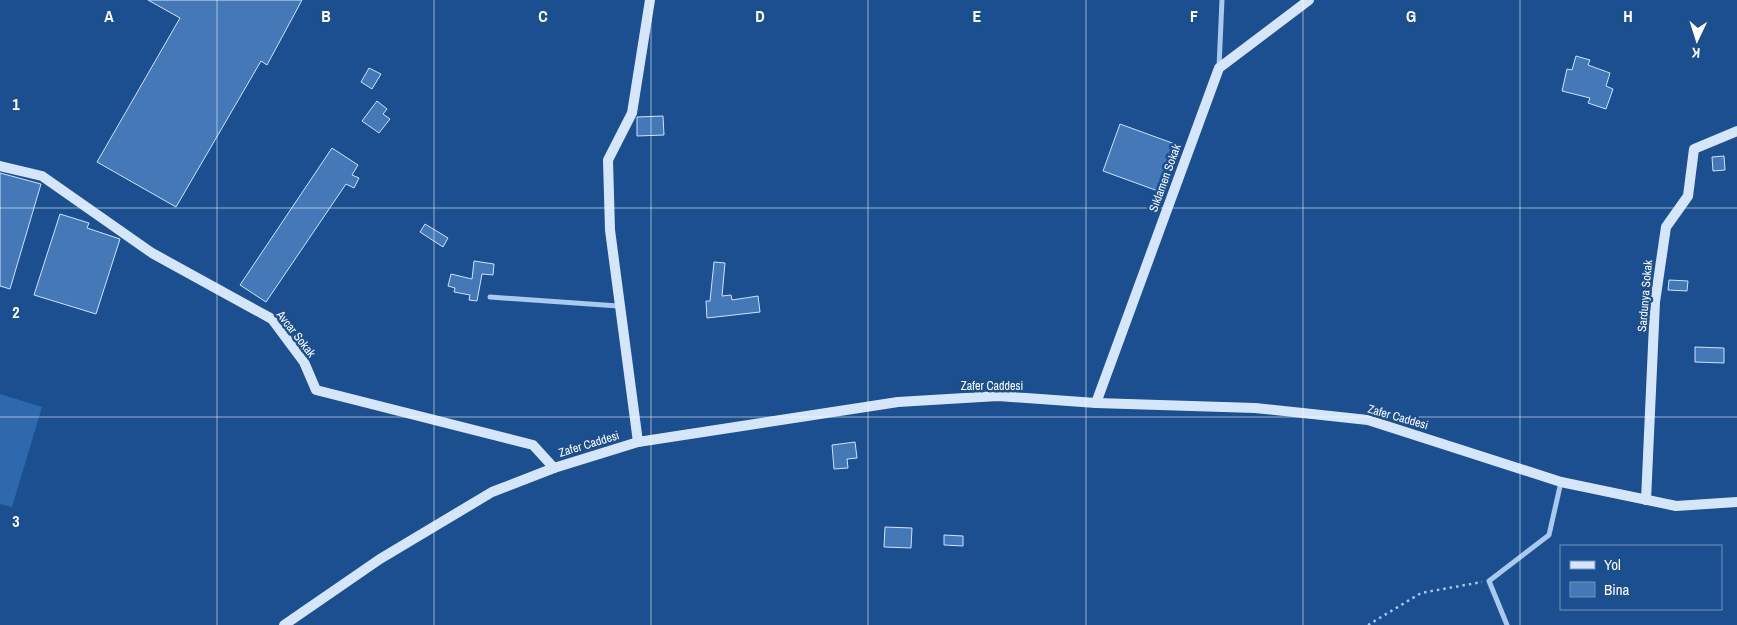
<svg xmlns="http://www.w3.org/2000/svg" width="1737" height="625" viewBox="0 0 1737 625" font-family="'Archivo Narrow',sans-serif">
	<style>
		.green { fill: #2e69ad }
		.building { fill: #4478b7; stroke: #cfe3fa }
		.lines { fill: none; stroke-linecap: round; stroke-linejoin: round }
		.path { stroke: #a9c9ee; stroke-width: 2.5; stroke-dasharray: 2.5 4; stroke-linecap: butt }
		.street { stroke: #a9c9ee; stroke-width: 5 }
		.secondary { stroke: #d6e6fa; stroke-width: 10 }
		.grid { fill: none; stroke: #fff; stroke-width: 1; stroke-opacity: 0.55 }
		.labels { text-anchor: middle; stroke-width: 5; stroke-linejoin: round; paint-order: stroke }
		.street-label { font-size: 12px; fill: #fff; stroke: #1b4f8f }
		.grid-label { font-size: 16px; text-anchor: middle; font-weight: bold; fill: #fff; stroke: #1b4f8f; stroke-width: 5; stroke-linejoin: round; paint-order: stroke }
	</style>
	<rect width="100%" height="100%" fill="#1b4f8f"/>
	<!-- green -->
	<polygon class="green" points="0,394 42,407 12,507 0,504"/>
	<!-- building -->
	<g class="building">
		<polygon points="148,0 302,0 267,65 261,61 176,207 97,162 180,18"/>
		<polygon points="1576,56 1590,60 1588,65 1610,73 1606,86 1613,89 1606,109 1588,103 1590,98 1562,91 1567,69 1572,70"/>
		<polygon points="369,68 381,74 372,89 361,82"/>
		<polygon points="377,101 387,109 383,114 390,119 379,133 362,121"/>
		<polygon points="663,116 664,135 637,136 637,117"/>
		<polygon points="1120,124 1175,144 1158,191 1103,171"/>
		<polygon points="332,148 358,165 352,175 359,178 354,188 346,184 266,302 240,285"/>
		<polygon points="1724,156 1725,170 1713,171 1712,157"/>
		<polygon points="0,173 41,184 10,289 0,286"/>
		<polygon points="60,214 89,223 87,228 120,239 96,314 34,295"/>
		<polygon points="425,224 448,238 443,247 420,232"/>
		<polygon points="474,261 494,264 493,275 482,274 477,301 469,300 470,295 454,292 455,288 448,286 451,274 472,279"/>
		<polygon points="714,262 725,263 722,296 731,295 732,300 758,296 760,312 707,318 706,301 710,301"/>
		<polygon points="1669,280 1688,281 1687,291 1668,290"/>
		<polygon points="1695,347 1724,348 1724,363 1695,362"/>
		<polygon points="855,442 857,458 847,459 848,468 834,469 832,445"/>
		<polygon points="885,527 912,528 911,548 884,547"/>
		<polygon points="944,535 963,536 963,546 944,545"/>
	</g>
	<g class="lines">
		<!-- path -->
		<polyline class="path" points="1368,625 1421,593 1482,582"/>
		<!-- street -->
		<g class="street">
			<polyline points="1219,67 1222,0"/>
			<polyline points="490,297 618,306"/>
			<polyline points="1507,625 1489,581 1549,535 1561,482"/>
		</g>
		<!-- secondary -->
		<g class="secondary">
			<polyline points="0,166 42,176 152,253 272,319 304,362 316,390 533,445 554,468"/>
			<polyline points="1096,403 1219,68 1309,0"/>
			<polyline points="638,442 610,230 608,160 632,113 650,0"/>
			<polyline points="1646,500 1655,302 1666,227 1688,196 1694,149 1737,131"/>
			<polyline points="284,625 380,559 492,492 554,468 638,442 898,402 998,396 1096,403 1255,408 1368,420 1561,482 1676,506 1737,502"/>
		</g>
	</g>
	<!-- grid -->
	<path class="grid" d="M217,0V625M434,0V625M651,0V625M868,0V625M1086,0V625M1303,0V625M1520,0V625M0,208H1737M0,417H1737"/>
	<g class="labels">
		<!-- street labels -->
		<g class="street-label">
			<text transform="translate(1165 178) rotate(-70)" y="4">Sıklamen Sokak</text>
			<text transform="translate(1645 296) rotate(-85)" y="4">Sardunya Sokak</text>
			<text transform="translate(296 334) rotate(52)" y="4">Avcar Sokak</text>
			<text x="992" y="390">Zafer Caddesi</text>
			<text transform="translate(1398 417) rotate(16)" y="4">Zafer Caddesi</text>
			<text transform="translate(589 444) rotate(-17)" y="4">Zafer Caddesi</text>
		</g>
	</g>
	<g class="grid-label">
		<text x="109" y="22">A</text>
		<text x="326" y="22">B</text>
		<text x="543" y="22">C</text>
		<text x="760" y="22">D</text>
		<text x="977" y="22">E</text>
		<text x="1194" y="22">F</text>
		<text x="1411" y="22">G</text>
		<text x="1628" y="22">H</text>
		<text x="16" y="110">1</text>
		<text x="16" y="318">2</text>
		<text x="16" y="527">3</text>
	</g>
	<!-- legend -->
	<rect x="1560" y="545" width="162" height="65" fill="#1b4f8f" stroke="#7695bc"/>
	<rect x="1570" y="561" width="25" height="8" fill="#d6e6fa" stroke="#7695bc"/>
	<text x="1604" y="570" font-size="15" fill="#ffffff">Yol</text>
	<rect x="1570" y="582" width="25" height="15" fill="#4478b7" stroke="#7695bc"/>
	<text x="1604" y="595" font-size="15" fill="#ffffff">Bina</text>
	<!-- north arrow -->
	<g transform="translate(1697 40) rotate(184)" stroke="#1b4f8f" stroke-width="4" paint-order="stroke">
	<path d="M0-4L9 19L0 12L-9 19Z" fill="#ffffff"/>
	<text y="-8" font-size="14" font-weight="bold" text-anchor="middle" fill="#ffffff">K</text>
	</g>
</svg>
